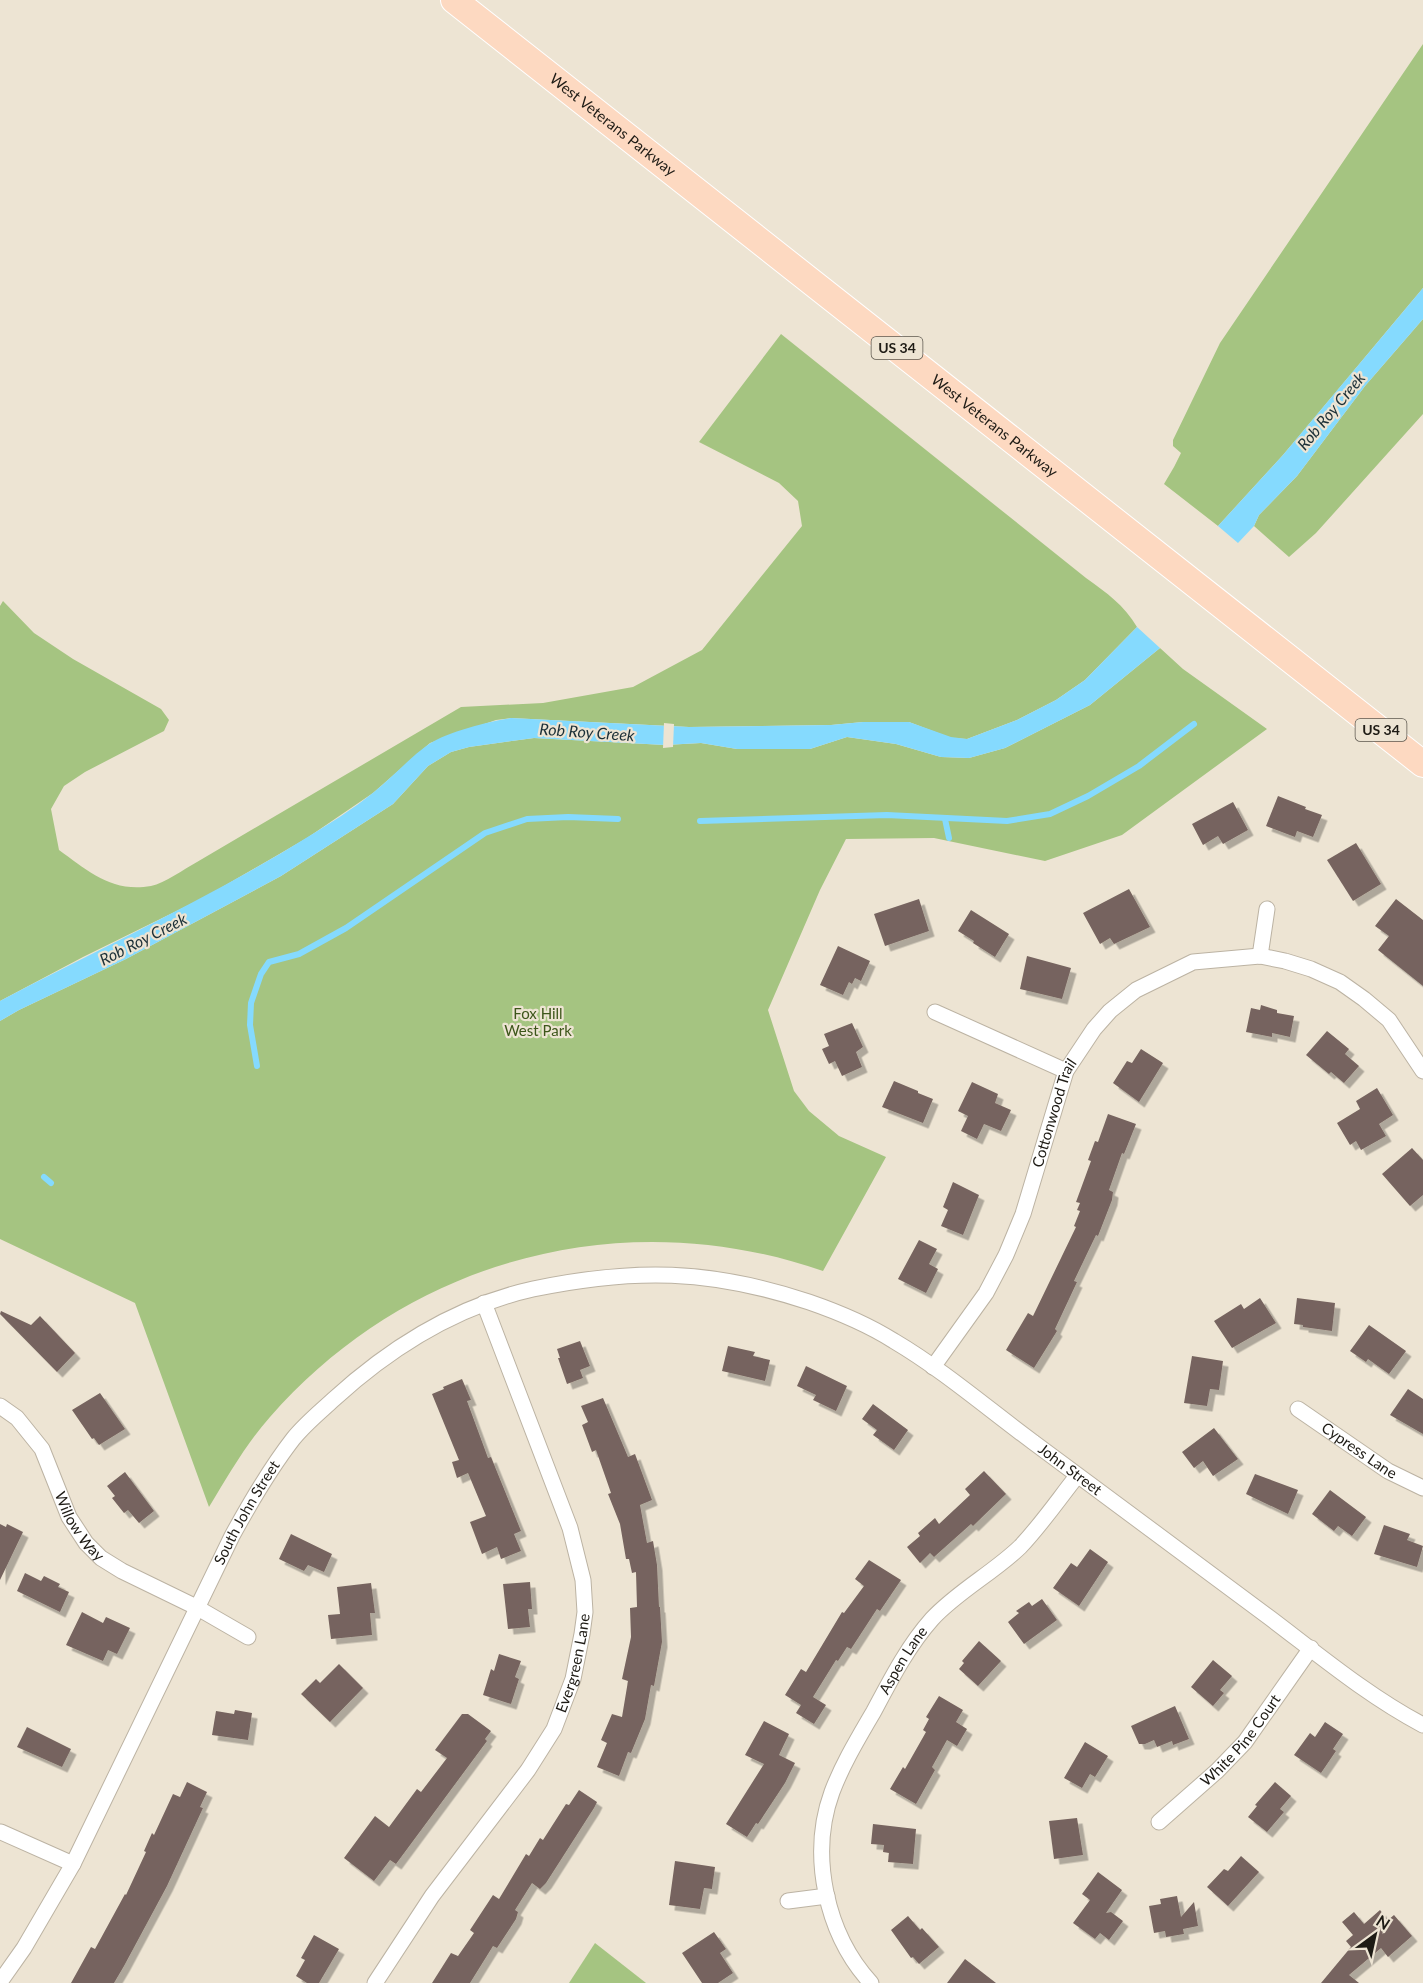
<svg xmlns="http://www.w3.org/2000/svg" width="1423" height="1983" viewBox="0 0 1423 1983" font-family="Lato,sans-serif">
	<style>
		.green { fill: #a5c481 }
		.water { fill: #85dafe }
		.pier { fill: #ede4d3 }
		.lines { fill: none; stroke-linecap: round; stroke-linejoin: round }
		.stream { stroke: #85dafe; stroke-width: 6 }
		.building { fill: #76645e; filter: url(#shadow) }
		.street-casing { stroke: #bcb3a3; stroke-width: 17 }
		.primary-casing { stroke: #fff; stroke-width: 28 }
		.street { stroke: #fff; stroke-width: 15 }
		.primary { stroke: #fdd9c1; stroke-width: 26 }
		.labels { text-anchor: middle; stroke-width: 4.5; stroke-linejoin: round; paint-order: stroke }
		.shield { fill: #ede4d3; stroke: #5c574e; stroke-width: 1.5 }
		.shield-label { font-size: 14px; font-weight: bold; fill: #1e1b15 }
		.street-label { font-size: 15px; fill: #1e1b15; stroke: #ede4d3 }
		.park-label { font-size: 15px; fill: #3d561a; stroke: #ede4d3 }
		.water-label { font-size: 16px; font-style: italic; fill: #1c3038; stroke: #ede4d3 }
	</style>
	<defs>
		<filter id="shadow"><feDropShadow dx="5.5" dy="5.5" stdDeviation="0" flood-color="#0004"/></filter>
	</defs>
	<rect width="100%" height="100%" fill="#ede4d3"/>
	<!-- green -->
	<g class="green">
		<polygon points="1423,44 1423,288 1283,455 1218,526 1164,484 1174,467 1181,453 1173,446 1173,440 1220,343"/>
		<polygon points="1423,319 1423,414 1316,533 1289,557 1254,526 1259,515 1297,476 1365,386"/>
		<path d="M781,334L1086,578C1107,593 1124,605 1137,627L1085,680L1056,700L1017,720L967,739L951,738L909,722H863L831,725L689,727L511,718L496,720L430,743L373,793L307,838L205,897L83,957L0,1001V606L3,601L34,633L73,659L161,709L169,720L164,731L85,772L64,786L51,809L59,850C88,871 112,893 151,886C165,883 184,869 197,862L461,707L543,703L633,687L702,650L802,526L798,501L779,483L699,442Z"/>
		<path d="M1160,648L1183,669L1267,729L1122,835L1045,861L934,838L846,839L820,890L768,1010L794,1091L809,1111L839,1136L886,1157L823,1271C624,1202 409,1258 270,1417C246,1444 228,1476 209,1507L135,1303L0,1239V1021L19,1010L126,959L281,876L393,804L428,766L451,752L469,747L534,738L665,745L701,743L737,749H810L847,737L896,744L941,757L969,758L1005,748L1090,705Z"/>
		<polygon points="595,1943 646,1983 569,1983"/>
	</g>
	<!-- water -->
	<g class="water">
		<polygon points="1423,288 1423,319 1365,386 1297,476 1259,515 1254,526 1238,543 1218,526 1283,455"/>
		<path d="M1137,627L1160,648L1090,705L1005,748L969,758L941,757L896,744L847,737L810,749H737L701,743L665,745L534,738L469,747L451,752L428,766L393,804L281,876L126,959L19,1010L0,1021V1001C102,947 208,899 306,838C329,824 353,809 374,792C393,777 409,758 429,744C447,732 490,721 511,718L689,727L831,725L863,722H909L951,737L967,739L1017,720L1056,700L1085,680Z"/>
	</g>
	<!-- pier -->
	<polygon class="pier" points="664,723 674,724 673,747 663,748"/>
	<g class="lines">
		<!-- stream -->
		<g class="stream">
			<polyline points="945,819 949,838"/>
			<polyline points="700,821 887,815 1007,821 1050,814 1088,796 1139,766 1194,724"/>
			<polyline points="257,1066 250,1025 251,1003 261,974 269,962 299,954 346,928 485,833 527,819 568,817 618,819"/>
			<polyline points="44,1177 51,1183"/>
		</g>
	</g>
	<!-- building -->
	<g class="building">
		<polygon points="1278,796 1306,807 1305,809 1322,815 1313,837 1297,831 1295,837 1266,826"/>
		<polygon points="1233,802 1248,830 1223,844 1218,836 1203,845 1192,824"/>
		<polygon points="1356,843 1381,884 1353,901 1327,860"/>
		<polygon points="1129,889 1150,927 1114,944 1110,938 1100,944 1083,913"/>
		<polygon points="919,899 929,931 885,946 874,914"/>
		<polygon points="1396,899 1423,920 1423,986 1378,950 1389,936 1375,926"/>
		<polygon points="971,910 1009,934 995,957 973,943 974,941 958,931"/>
		<polygon points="838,946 870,961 861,981 855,978 852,984 849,982 843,995 820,985"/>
		<polygon points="1027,956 1071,968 1062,999 1020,989"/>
		<polygon points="1261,1005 1277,1010 1277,1013 1294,1016 1290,1037 1272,1033 1272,1037 1246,1032 1251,1008 1260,1010"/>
		<polygon points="852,1023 863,1047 856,1052 862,1067 842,1076 835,1061 829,1064 822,1049 829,1046 824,1034"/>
		<polygon points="1327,1031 1349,1049 1345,1054 1359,1066 1344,1083 1331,1072 1329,1074 1306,1055"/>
		<polygon points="1141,1049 1163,1063 1139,1102 1113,1083 1127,1061 1132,1063"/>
		<polygon points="894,1081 918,1091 918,1093 933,1099 923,1123 882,1107"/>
		<polygon points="972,1082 998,1094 995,1103 1011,1110 1001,1131 984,1124 977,1139 961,1131 968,1116 958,1111"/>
		<polygon points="1377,1088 1393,1115 1379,1124 1386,1136 1361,1150 1356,1141 1350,1145 1337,1123 1360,1109 1356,1101"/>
		<polygon points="1108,1114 1136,1124 1124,1154 1122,1153 1109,1190 1113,1192 1112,1200 1098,1236 1096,1235 1074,1281 1077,1282 1055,1329 1057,1331 1034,1368 1006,1350 1028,1313 1033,1316 1076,1227 1074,1226 1080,1211 1077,1210 1080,1203 1076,1202 1091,1161 1088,1160 1095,1141 1098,1142"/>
		<polygon points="1412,1148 1423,1160 1423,1195 1410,1206 1382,1174"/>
		<polygon points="953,1182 979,1195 963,1235 941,1226 948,1210 943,1207"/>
		<polygon points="919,1240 937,1249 929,1264 938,1269 926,1293 898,1279"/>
		<polygon points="1260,1298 1276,1323 1232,1348 1214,1321 1241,1304 1244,1309"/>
		<polygon points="1297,1298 1335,1303 1332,1331 1303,1327 1303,1325 1294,1324"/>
		<polygon points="1,1311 31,1325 40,1316 75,1353 57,1372 0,1314"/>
		<polygon points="1369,1325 1406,1351 1389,1374 1368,1359 1366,1362 1350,1351"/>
		<polygon points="580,1341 590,1366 580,1370 583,1378 567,1384 558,1358 560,1358 557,1349"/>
		<polygon points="728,1346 755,1352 753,1356 770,1360 765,1381 722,1371"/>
		<polygon points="1192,1356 1223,1361 1219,1390 1210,1389 1207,1406 1184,1403"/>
		<polygon points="806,1366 847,1386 836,1411 813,1400 816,1395 797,1386"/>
		<polygon points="462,1379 471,1400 467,1401 488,1458 491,1457 521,1531 514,1534 521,1551 501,1559 497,1547 482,1554 470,1522 486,1516 468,1473 457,1478 452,1462 459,1460 432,1394 444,1389 443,1387"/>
		<polygon points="1408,1389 1423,1399 1423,1434 1390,1415"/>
		<polygon points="100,1393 125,1429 99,1445 94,1438 92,1439 72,1410"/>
		<polygon points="603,1398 628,1457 635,1454 652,1500 640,1505 647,1543 653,1541 657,1565 659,1607 660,1607 662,1642 654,1686 651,1685 645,1719 631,1753 628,1752 619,1776 597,1767 607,1743 601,1740 612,1714 622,1717 628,1681 622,1679 631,1637 630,1608 637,1607 636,1572 632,1573 629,1559 626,1559 620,1524 608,1494 611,1493 596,1450 592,1452 582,1425 588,1422 581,1406"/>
		<polygon points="873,1404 908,1430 894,1450 873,1435 877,1430 862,1419"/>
		<polygon points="1214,1428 1238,1459 1213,1476 1203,1461 1194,1468 1182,1452"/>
		<polygon points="984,1471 1006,1494 973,1526 971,1524 934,1557 930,1553 920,1563 907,1547 920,1536 918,1533 935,1518 939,1524 970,1495 965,1489"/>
		<polygon points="125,1472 154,1511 139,1523 128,1510 124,1513 112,1498 115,1496 107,1486"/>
		<polygon points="1255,1474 1298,1490 1288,1514 1246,1494"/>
		<polygon points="1330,1490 1366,1517 1352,1536 1338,1526 1334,1531 1312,1514"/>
		<polygon points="0,1524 6,1527 7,1524 23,1532 0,1580"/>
		<polygon points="1384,1525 1410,1534 1407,1540 1423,1546 1417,1567 1374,1554"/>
		<polygon points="291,1534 332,1554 324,1572 308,1565 304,1571 279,1559"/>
		<polygon points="1090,1549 1108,1562 1079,1606 1053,1588 1071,1563 1077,1567"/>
		<polygon points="869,1560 901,1580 880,1611 877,1609 851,1649 847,1647 838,1661 836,1660 813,1697 826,1705 814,1724 796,1713 801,1705 785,1695 801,1669 806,1672 842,1612 844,1613 864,1586 855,1579"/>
		<polygon points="25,1573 41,1581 44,1576 60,1584 58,1587 69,1592 60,1612 17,1591"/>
		<polygon points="530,1582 532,1609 528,1609 530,1627 508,1629 503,1584"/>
		<polygon points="371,1583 375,1613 370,1613 372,1635 331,1639 328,1615 340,1614 337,1587"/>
		<polygon points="1042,1599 1057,1620 1024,1644 1008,1622 1019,1613 1016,1611 1029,1602 1032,1606"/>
		<polygon points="82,1612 103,1623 106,1617 130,1628 117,1654 108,1650 103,1661 66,1645"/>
		<polygon points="979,1641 1001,1661 978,1686 959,1669 964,1663 962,1661"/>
		<polygon points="499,1654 521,1661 515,1677 519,1679 511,1704 483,1695 491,1669 494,1671"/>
		<polygon points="1213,1660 1232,1676 1220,1690 1224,1693 1213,1706 1191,1687"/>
		<polygon points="339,1664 363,1688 330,1722 301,1694 316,1679 320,1683"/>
		<polygon points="939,1696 963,1710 956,1722 967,1729 957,1746 947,1740 932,1767 935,1770 916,1804 890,1789 903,1767 905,1769 926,1732 923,1730 929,1719 926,1717"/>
		<polygon points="1175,1706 1189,1739 1173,1745 1172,1741 1157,1747 1154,1740 1145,1744 1139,1744 1131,1726"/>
		<polygon points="235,1710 252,1713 248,1740 212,1735 216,1711 234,1714"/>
		<polygon points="462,1714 468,1714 491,1731 485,1739 487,1741 396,1864 390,1860 374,1881 344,1858 375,1816 389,1827 417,1789 421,1792 447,1758 435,1750"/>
		<polygon points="764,1721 789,1734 779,1755 795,1763 785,1783 758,1824 756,1823 747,1837 726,1824 764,1764 745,1755"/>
		<polygon points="1325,1722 1343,1734 1333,1749 1336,1751 1321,1773 1294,1755 1310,1733 1315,1737"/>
		<polygon points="27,1727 71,1749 62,1767 17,1747"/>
		<polygon points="1085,1742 1108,1756 1095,1777 1090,1774 1082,1788 1064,1778"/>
		<polygon points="187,1782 207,1792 200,1807 203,1808 167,1886 124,1966 114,1983 71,1983 91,1947 95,1949 125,1894 126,1895 146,1852 144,1851 152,1833 154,1835 173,1794 180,1797"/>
		<polygon points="1275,1782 1291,1796 1280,1809 1284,1812 1267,1832 1248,1817 1257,1806 1255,1805"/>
		<polygon points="579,1790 597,1802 594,1808 546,1883 540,1889 532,1883 515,1910 518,1912 516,1919 497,1948 493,1946 470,1983 432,1983 451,1953 458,1956 474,1933 470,1930 493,1895 499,1899 526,1854 529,1856 540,1838 543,1840 566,1804 569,1805"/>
		<polygon points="1077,1818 1083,1855 1054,1859 1049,1821"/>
		<polygon points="873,1824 916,1829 913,1864 888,1862 889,1853 883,1852 884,1845 871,1844"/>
		<polygon points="1241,1856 1259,1872 1228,1906 1207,1887 1224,1869 1228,1871"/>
		<polygon points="675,1861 715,1867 712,1889 704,1888 700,1909 669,1905"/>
		<polygon points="1098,1872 1122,1890 1106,1913 1111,1912 1123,1921 1109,1940 1100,1933 1095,1939 1073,1923 1090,1900 1082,1894"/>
		<polygon points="1177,1896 1181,1917 1194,1902 1198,1926 1183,1929 1184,1934 1166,1937 1165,1931 1154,1933 1149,1906 1161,1904 1160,1899"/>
		<polygon points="1380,1910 1388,1920 1394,1915 1412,1936 1388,1957 1381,1948 1349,1975 1359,1983 1321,1983 1351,1947 1346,1941 1353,1935 1342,1922 1354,1912 1364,1924"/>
		<polygon points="908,1916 920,1930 922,1928 939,1947 919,1964 913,1957 911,1958 891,1930"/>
		<polygon points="714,1932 726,1949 720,1953 733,1973 718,1983 702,1983 682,1953"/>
		<polygon points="314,1935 339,1949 319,1983 307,1983 296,1976 305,1960 301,1958"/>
		<polygon points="965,1959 996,1983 947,1983"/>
	</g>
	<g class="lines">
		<defs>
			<g id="street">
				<polyline points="1260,956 1267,909"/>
				<polyline points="935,1012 1066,1071"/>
				<path id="s1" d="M933,1367L986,1293L1006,1255L1023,1214L1066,1071L1094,1029L1110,1011L1136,990L1193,962L1260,956L1285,961L1311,969L1340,982L1364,999L1389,1020L1423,1071"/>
				<path id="s2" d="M0,1406L17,1418L42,1449L69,1517L86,1543L101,1558L122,1571L196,1607L248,1637"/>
				<path id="s3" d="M1298,1409L1388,1471L1423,1488"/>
				<path id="s4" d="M1159,1822L1217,1771L1245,1742L1311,1648"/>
				<polyline points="1,1832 73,1864"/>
				<polyline points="788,1901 827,1896"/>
				<path id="s5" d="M0,1982L24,1948L73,1864L232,1536C250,1503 269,1470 293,1439C305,1424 320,1412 334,1399C391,1347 457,1306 533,1289C634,1268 710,1269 809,1302C838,1312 867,1324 894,1341C943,1370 987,1408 1033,1442C1112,1501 1191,1560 1270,1618C1319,1655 1368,1696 1423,1725"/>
				<path id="s6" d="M375,1983L432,1896L528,1770L554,1729L573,1679L582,1634L585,1612L583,1580L570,1528L484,1303"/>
				<path id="s7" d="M871,1983C826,1934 809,1855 832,1792C843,1763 859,1737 874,1711C891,1679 908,1646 932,1619C958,1591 993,1573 1020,1547C1041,1525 1058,1500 1077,1476"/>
			</g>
			<g id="primary">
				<path id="s8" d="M454,0L1423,764"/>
			</g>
		</defs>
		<!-- street casing -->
		<use href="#street" class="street-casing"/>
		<!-- primary casing -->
		<use href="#primary" class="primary-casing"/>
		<!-- street -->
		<use href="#street" class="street"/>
		<!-- primary -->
		<use href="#primary" class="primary"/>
	</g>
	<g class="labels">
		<!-- shield labels -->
		<g class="shield">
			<rect x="871.5" y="337" width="51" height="22" rx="4.5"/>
			<rect x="1355.5" y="719" width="51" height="22" rx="4.5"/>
		</g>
		<g class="shield-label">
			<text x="897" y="353">US 34</text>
			<text x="1381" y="735">US 34</text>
		</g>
		<!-- street labels -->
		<g class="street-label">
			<text dy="5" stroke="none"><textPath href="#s8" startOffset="202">West Veterans Parkway</textPath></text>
			<text dy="5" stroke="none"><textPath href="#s8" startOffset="688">West Veterans Parkway</textPath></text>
			<text dy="5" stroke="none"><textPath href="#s1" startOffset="284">Cottonwood Trail</textPath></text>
			<text dy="5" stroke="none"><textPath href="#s3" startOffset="74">Cypress Lane</textPath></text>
			<text dy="5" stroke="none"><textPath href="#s5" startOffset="1497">John Street</textPath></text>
			<text dy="5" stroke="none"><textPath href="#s5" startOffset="531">South John Street</textPath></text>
			<text dy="5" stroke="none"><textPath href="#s2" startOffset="147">Willow Way</textPath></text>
			<text dy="5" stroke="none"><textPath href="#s7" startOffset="354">Aspen Lane</textPath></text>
			<text dy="5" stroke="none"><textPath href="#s6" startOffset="380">Evergreen Lane</textPath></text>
			<text dy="5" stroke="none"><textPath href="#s4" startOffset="116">White Pine Court</textPath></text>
		</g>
		<!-- park labels -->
		<g class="park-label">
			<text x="538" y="1019">Fox Hill<tspan x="538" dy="17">West Park</tspan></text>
		</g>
		<!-- water labels -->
		<g class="water-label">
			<text transform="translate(1331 411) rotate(-50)" y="6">Rob Roy Creek</text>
			<text transform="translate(587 732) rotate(4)" y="6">Rob Roy Creek</text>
			<text transform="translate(143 939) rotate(-27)" y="6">Rob Roy Creek</text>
		</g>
	</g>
	<!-- north arrow -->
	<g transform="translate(1375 1935) rotate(33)" stroke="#ede4d3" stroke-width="4.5" paint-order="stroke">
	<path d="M0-4.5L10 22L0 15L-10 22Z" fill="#1e1b15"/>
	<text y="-9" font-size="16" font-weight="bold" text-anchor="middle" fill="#1e1b15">N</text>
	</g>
</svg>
